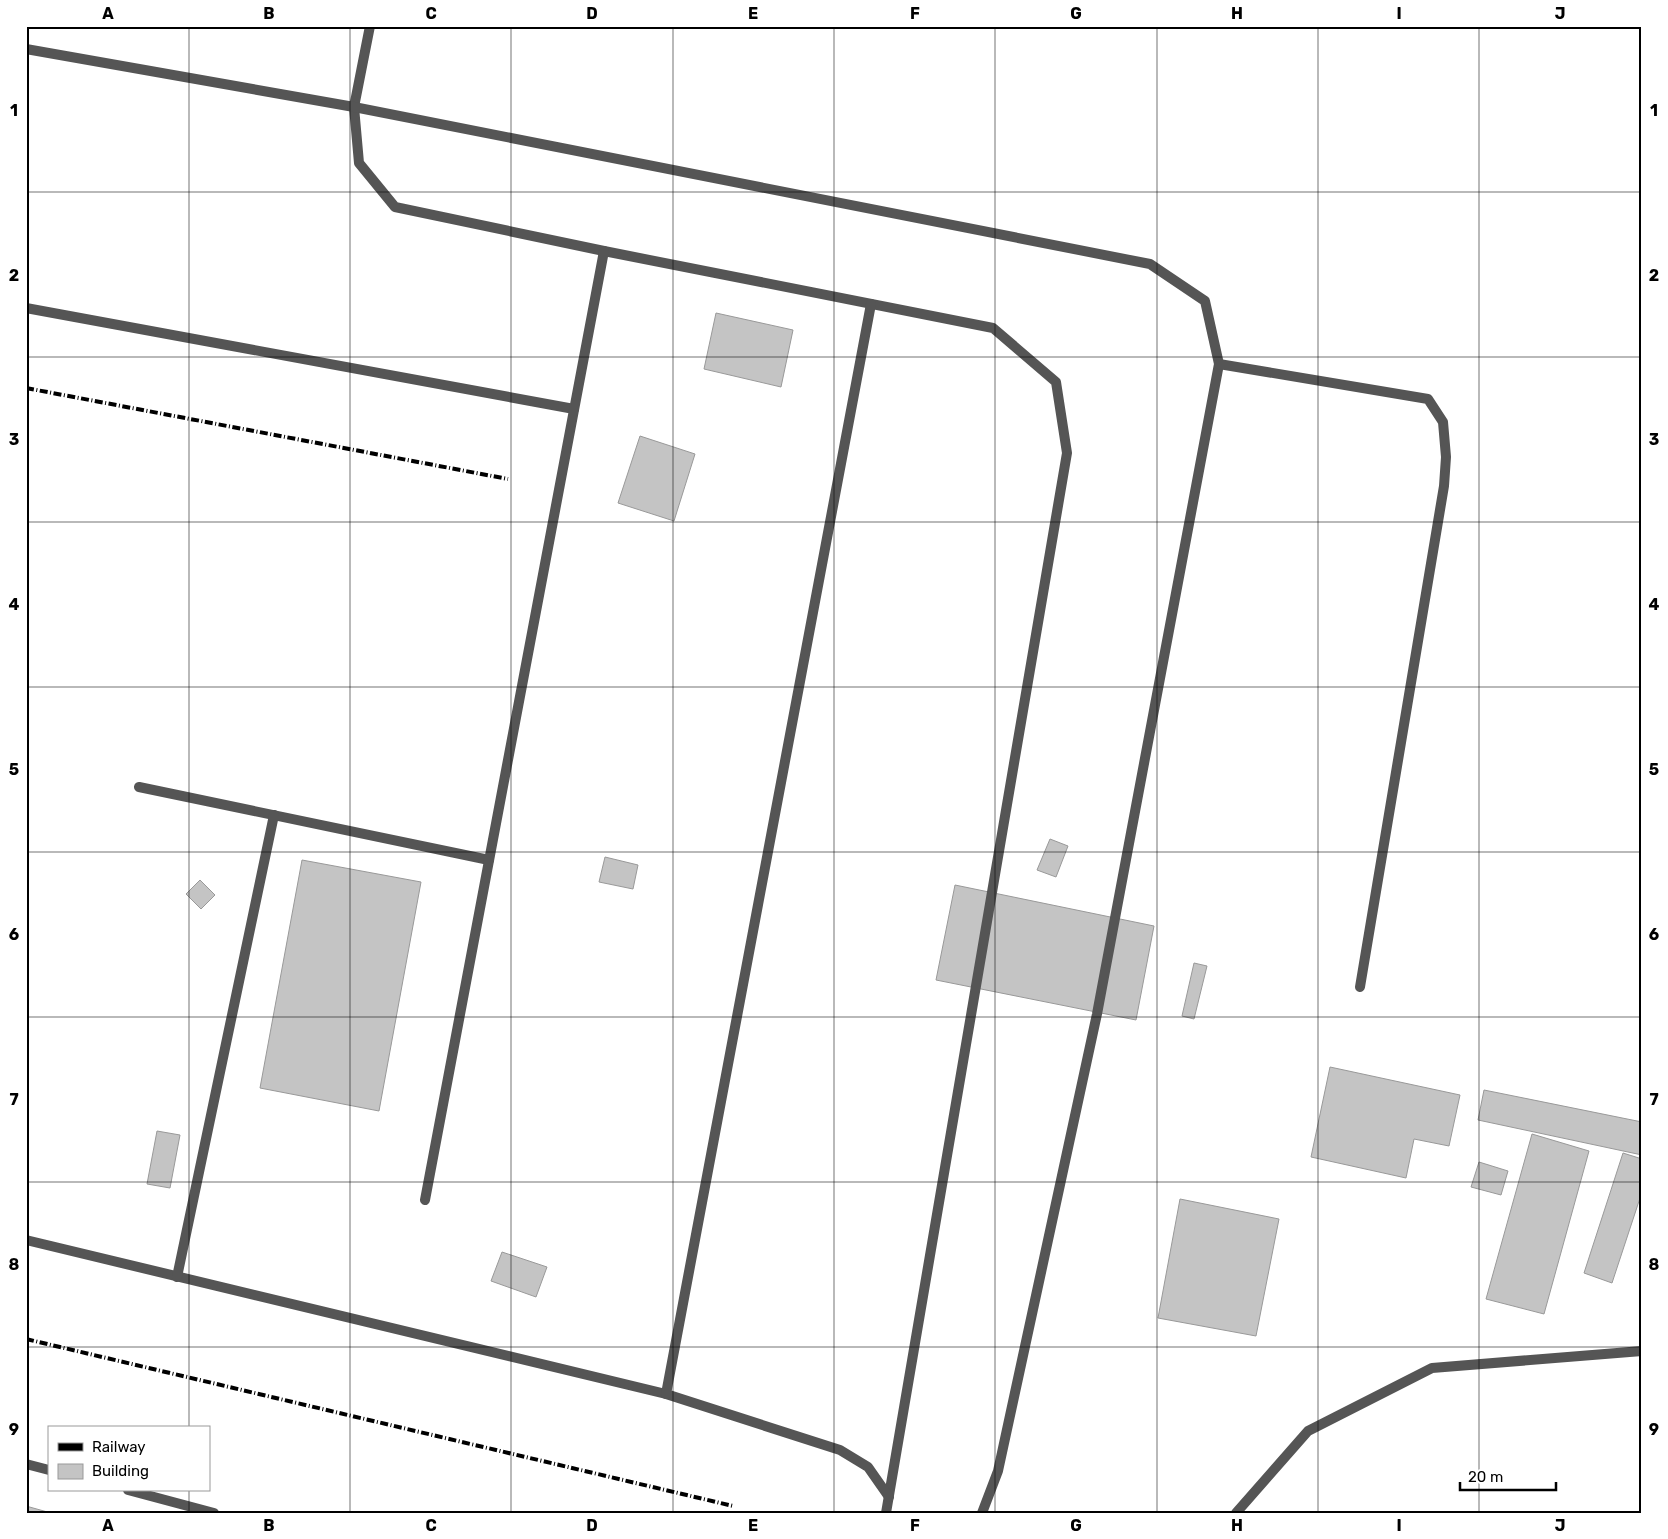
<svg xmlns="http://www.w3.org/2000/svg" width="1668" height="1539" viewBox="0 0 1668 1539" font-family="Rubik,sans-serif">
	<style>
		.building { fill: #c4c4c4; stroke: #999 }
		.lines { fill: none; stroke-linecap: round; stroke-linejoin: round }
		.lane { stroke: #555; stroke-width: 10 }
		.rail { stroke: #000; stroke-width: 4; stroke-dasharray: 8 2.5 1 2.5; stroke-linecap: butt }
		.grid { fill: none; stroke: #000; stroke-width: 1; stroke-opacity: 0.55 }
		.neatline { fill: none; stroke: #000; stroke-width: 2 }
		.grid-label { font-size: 16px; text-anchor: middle; font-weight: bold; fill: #000 }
	</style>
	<rect width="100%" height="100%" fill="#fff"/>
	<!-- building -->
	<g class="building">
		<polygon points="716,313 793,330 781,387 704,369"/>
		<polygon points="640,436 695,454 674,521 618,503"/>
		<polygon points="1050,839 1068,846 1056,877 1037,870"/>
		<polygon points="605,857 638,865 633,889 599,882"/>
		<polygon points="302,860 421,882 379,1111 260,1088"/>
		<polygon points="200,880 215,895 201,909 186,894"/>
		<polygon points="955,885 1154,926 1136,1020 936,980"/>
		<polygon points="1194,963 1207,966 1194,1019 1182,1016"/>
		<polygon points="1330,1067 1460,1095 1449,1146 1414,1139 1406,1178 1311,1157"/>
		<polygon points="1484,1090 1642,1122 1642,1155 1478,1120"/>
		<polygon points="157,1131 180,1135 170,1188 147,1184"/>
		<polygon points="1532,1134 1589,1151 1544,1314 1486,1299"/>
		<polygon points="1623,1153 1642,1159 1642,1192 1612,1283 1584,1273"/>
		<polygon points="1479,1162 1508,1171 1501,1195 1471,1187"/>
		<polygon points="1180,1199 1279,1219 1256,1336 1158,1318"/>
		<polygon points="502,1252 547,1267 536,1297 491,1281"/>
		<polygon points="26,1506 51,1513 26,1513"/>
	</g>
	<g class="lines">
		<!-- lane -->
		<g class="lane">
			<polyline points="370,26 354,107 359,163 395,207 604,251 993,328 1056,382 1067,453 886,1513"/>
			<polyline points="26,49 354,107 1150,264 1205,301 1219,364 1097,1014 998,1471 982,1513"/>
			<polyline points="26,308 574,409"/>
			<polyline points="1219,364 1428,399 1443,422 1446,457 1444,486 1360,987"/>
			<polyline points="139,787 489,860"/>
			<polyline points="425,1200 604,251"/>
			<polyline points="26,1240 666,1394 840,1450 868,1467 889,1497"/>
			<polyline points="177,1277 274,815"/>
			<polyline points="666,1394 871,304"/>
			<polyline points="26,1464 49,1470"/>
			<polyline points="128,1490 214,1513"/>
			<polyline points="1236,1513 1308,1431 1432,1368 1642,1351"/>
		</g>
		<!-- rail -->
		<g class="rail">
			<polyline points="26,388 508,479"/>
			<polyline points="26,1339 733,1506"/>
		</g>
	</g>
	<!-- grid -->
	<path class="grid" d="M189,26V1428M350,26V1513M511,26V1513M673,26V1513M834,26V1513M995,26V1513M1157,26V1513M1318,26V1513M1479,26V1513M26,192H1642M26,357H1642M26,522H1642M26,687H1642M26,852H1642M26,1017H1642M26,1182H1642M26,1347H1642M189,1490V1513"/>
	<!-- border -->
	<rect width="1668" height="1539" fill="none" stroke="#ffffff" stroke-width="55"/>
	<!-- legend -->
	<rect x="48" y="1426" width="162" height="65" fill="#ffffff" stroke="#999999"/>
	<rect x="58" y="1443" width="25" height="8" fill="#000000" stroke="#999999"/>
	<text x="92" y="1452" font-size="15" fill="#000000">Railway</text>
	<rect x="58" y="1464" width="25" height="15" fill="#c4c4c4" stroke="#999999"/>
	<text x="92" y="1476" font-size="15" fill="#000000">Building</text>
	<!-- scale -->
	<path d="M1460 1482v8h96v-8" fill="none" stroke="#000000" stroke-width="2.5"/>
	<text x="1468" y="1482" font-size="15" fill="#000000" stroke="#ffffff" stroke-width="4" paint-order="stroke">20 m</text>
	<rect x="28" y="28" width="1612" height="1484" class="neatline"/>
	<g class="grid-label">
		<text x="108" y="19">A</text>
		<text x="269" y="19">B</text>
		<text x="431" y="19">C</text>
		<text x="592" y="19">D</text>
		<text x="753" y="19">E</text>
		<text x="915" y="19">F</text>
		<text x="1076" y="19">G</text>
		<text x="1237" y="19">H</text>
		<text x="1399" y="19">I</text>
		<text x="1560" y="19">J</text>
		<text x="14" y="116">1</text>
		<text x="1654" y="116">1</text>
		<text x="14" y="281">2</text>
		<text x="1654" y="281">2</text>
		<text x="14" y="445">3</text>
		<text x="1654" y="445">3</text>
		<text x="14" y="610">4</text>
		<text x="1654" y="610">4</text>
		<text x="14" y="775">5</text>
		<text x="1654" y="775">5</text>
		<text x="14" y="940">6</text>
		<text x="1654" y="940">6</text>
		<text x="14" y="1105">7</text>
		<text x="1654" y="1105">7</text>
		<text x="14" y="1270">8</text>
		<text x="1654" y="1270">8</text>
		<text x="14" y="1435">9</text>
		<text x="1654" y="1435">9</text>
		<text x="108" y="1531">A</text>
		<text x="269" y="1531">B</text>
		<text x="431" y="1531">C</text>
		<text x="592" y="1531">D</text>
		<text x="753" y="1531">E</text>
		<text x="915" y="1531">F</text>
		<text x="1076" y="1531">G</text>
		<text x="1237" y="1531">H</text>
		<text x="1399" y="1531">I</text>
		<text x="1560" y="1531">J</text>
	</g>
</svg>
